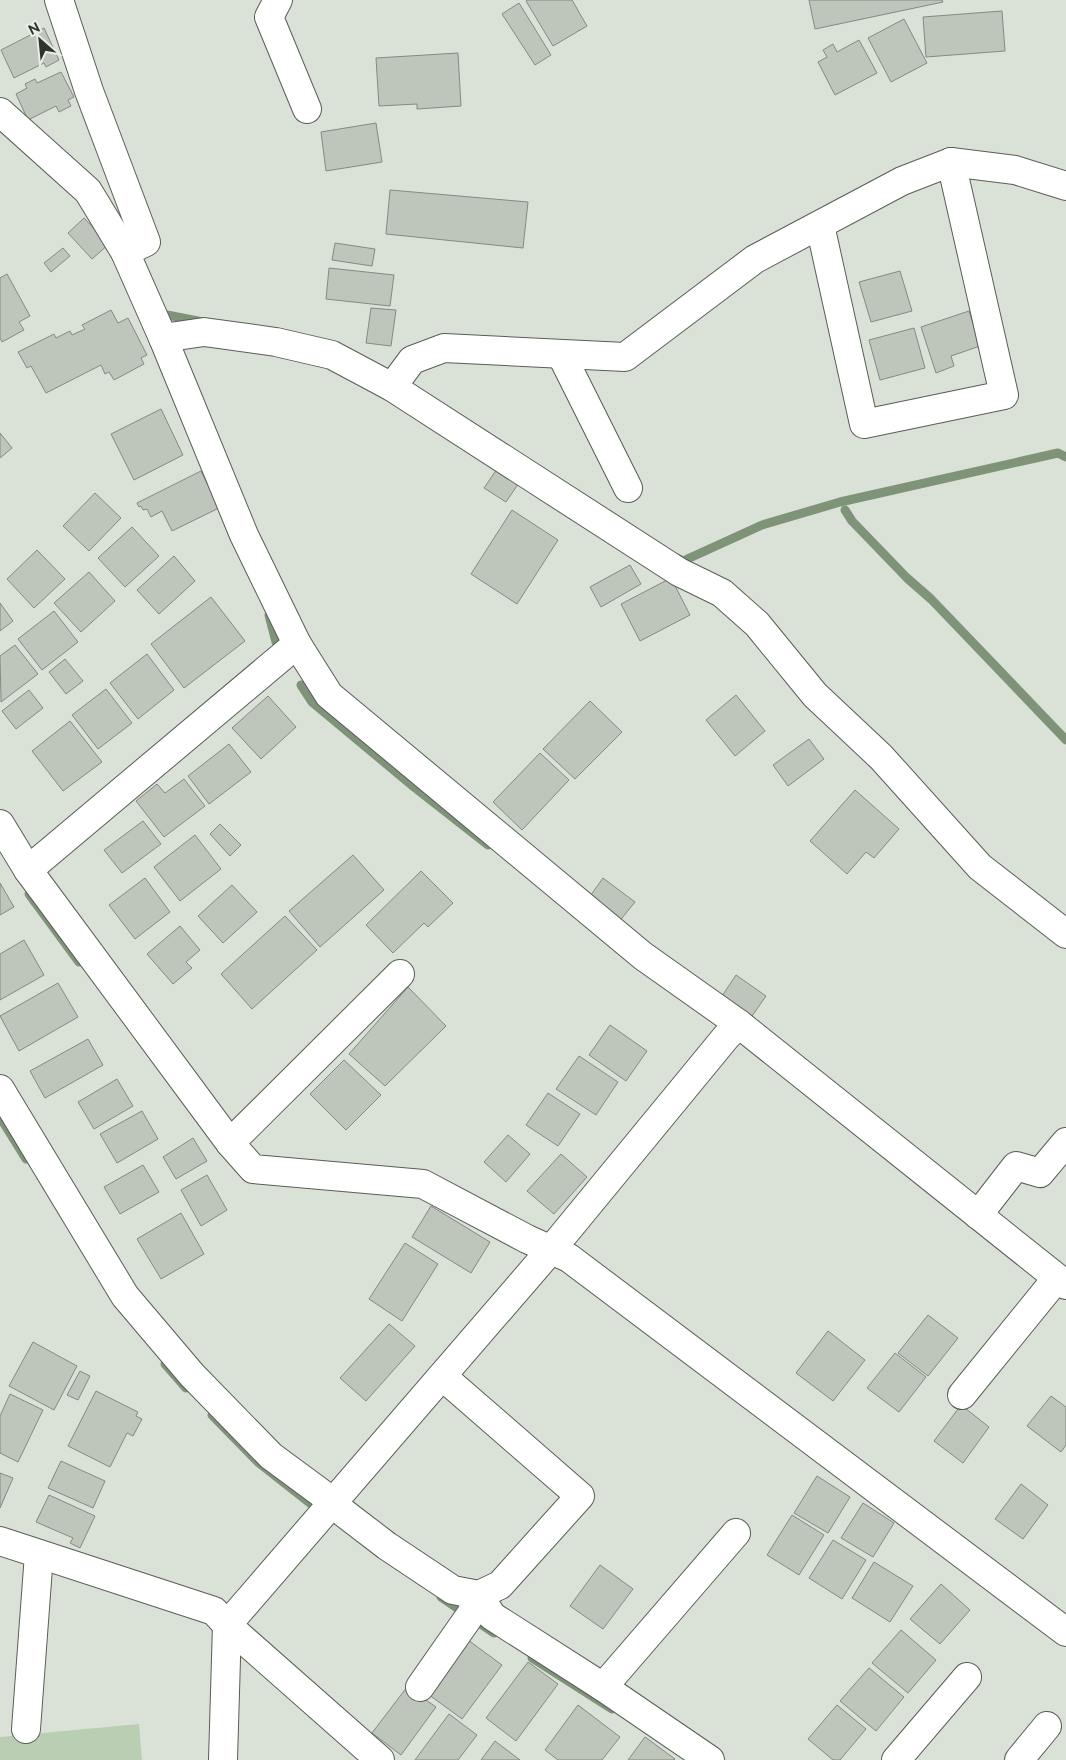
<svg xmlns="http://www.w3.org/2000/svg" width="1066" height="1760" viewBox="0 0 1066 1760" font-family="Raleway,sans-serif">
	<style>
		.green { fill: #b9ceb3 }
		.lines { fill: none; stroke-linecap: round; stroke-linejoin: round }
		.stream { stroke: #7f9379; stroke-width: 9 }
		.building { fill: #bec5bb; stroke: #838a81 }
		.minor-casing { stroke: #585e56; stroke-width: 30 }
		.minor { stroke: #fff; stroke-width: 28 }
	</style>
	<rect width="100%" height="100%" fill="#dae2d8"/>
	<!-- green -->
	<polygon class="green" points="139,1724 142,1760 0,1760 0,1737"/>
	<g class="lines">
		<!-- stream -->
		<g class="stream">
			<polyline points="167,315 203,322"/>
			<polyline points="845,510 852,521 907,578 931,599 1066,740"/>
			<polyline points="677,558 683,561 762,525 840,502 1058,453 1066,457"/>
			<polyline points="269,615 276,642"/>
			<polyline points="301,685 312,702 414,787 488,845"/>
			<polyline points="29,894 79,962"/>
			<polyline points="0,1117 26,1159"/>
			<polyline points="165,1364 186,1388"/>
			<polyline points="212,1415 259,1463 320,1511"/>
			<polyline points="441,1597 494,1633"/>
			<polyline points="532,1658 612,1709"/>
		</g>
	</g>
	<!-- building -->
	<g class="building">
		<polygon points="527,0 572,0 587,26 553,46 526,1"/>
		<polygon points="809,0 942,0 943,2 815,29"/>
		<polygon points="519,3 551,55 535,65 502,14"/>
		<polygon points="1002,11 1005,51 926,57 923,17"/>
		<polygon points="904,19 927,63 891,82 868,38"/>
		<polygon points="44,28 59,60 46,67 44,63 14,78 1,50"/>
		<polygon points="859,40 877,73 835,95 818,62 827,57 823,50 833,44 837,52"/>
		<polygon points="458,53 461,106 417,109 417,104 379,106 376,58"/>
		<polygon points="61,72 74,97 68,100 71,106 59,112 56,106 28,120 16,94 27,88 25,84 35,79 37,83"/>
		<polygon points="376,123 382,162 326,171 321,132"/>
		<polygon points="390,190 528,202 523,248 386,234"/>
		<polygon points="84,218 109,244 92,259 68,233"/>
		<polygon points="335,243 375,249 372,266 332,260"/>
		<polygon points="63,248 70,256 51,272 44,263"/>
		<polygon points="329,268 394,275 390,306 326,299"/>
		<polygon points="900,271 912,311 871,322 859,282"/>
		<polygon points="7,274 30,316 19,322 24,330 2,342 0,338 0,278"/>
		<polygon points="371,308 396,310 391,346 366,343"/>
		<polygon points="111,310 118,323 128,318 147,355 141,358 144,364 114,380 109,372 105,374 101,365 46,393 31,366 27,368 18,352 54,334 56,338 70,331 72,335 85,329 82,325"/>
		<polygon points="969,311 980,346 951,356 954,366 936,373 921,327"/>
		<polygon points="914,328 925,368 880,380 869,340"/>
		<polygon points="161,409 183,455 134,480 111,434"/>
		<polygon points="0,433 12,448 0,458"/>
		<polygon points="499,466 521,480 506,502 484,488"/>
		<polygon points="201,471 219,508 172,531 162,511 151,517 147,509 143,510 141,506 139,507 137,503"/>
		<polygon points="95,493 121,518 89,551 63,526"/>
		<polygon points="512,510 558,540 517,604 471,574"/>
		<polygon points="132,527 159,556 125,587 98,558"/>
		<polygon points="37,550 65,579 34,608 7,579"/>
		<polygon points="174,556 195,581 159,614 137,590"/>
		<polygon points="630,565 641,584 601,607 590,587"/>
		<polygon points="89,572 115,601 81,632 54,603"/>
		<polygon points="671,578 690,615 640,641 621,604"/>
		<polygon points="211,597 245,641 184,688 151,644"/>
		<polygon points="0,603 13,621 0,631"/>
		<polygon points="54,611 78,642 42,670 18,639"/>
		<polygon points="15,645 38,674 1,702 0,656"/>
		<polygon points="147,654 174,690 138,719 110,683"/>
		<polygon points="65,659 83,681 66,694 49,672"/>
		<polygon points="106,689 132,723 98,749 72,715"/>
		<polygon points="29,690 43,708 16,729 2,711"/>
		<polygon points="736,695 765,731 735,756 706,720"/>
		<polygon points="268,696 296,727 261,759 232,728"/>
		<polygon points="590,701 622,732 575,779 543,749"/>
		<polygon points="70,721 102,762 63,791 32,751"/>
		<polygon points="809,739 824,759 788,786 773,765"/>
		<polygon points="229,744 251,772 209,804 188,776"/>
		<polygon points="540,753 569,780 522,830 493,802"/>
		<polygon points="184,779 205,806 164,837 136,801 157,784 165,793"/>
		<polygon points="855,790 899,829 874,858 866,852 847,874 810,841"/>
		<polygon points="143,821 161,844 122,873 104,850"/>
		<polygon points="220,824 241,845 230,856 210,834"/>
		<polygon points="195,835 221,869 180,901 154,867"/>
		<polygon points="353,855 384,890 320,947 289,911"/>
		<polygon points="421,871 453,903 428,927 424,923 393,953 366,925"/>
		<polygon points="145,878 170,912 135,939 109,905"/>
		<polygon points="603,878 635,902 618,923 588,899"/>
		<polygon points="0,883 14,907 0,915"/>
		<polygon points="232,885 257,912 223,943 198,916"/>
		<polygon points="285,916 317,950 252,1009 221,974"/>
		<polygon points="180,926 200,950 186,962 192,968 173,984 147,954"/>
		<polygon points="24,940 44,975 0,1000 0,954"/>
		<polygon points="736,975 766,996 752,1016 722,996"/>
		<polygon points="58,983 78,1017 19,1051 0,1016"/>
		<polygon points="408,987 446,1026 385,1086 349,1054"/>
		<polygon points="610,1025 647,1051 626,1081 589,1055"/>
		<polygon points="88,1039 103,1065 45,1098 30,1071"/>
		<polygon points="579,1056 618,1082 596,1115 556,1089"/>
		<polygon points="344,1060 381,1095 346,1130 310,1094"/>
		<polygon points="117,1079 133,1106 94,1129 78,1102"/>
		<polygon points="548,1093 580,1114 558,1146 526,1125"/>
		<polygon points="142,1111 158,1139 117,1163 100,1134"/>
		<polygon points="508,1135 530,1154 506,1182 484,1162"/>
		<polygon points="193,1138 207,1161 176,1179 163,1157"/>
		<polygon points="561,1154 587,1177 554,1214 527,1191"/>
		<polygon points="143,1165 159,1192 120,1214 104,1187"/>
		<polygon points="207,1175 227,1210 201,1226 181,1190"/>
		<polygon points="431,1206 490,1242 471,1273 412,1237"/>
		<polygon points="181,1213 204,1254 161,1279 137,1239"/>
		<polygon points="405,1243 438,1264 402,1321 369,1299"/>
		<polygon points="928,1315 958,1338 928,1376 898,1353"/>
		<polygon points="389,1324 415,1346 366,1401 340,1378"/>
		<polygon points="828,1331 865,1360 833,1401 796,1373"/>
		<polygon points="33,1342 77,1366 54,1410 9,1386"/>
		<polygon points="895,1353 926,1377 899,1412 867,1388"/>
		<polygon points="80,1371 90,1376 78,1400 67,1395"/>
		<polygon points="96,1391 138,1412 136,1416 142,1419 133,1436 127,1433 110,1467 68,1446"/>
		<polygon points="10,1394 43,1410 18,1462 0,1453 0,1416"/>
		<polygon points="1051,1396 1066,1407 1066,1445 1061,1452 1027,1426"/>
		<polygon points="961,1405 989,1427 963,1463 934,1441"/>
		<polygon points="61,1461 105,1481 93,1508 48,1488"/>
		<polygon points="0,1473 13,1478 0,1508"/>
		<polygon points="817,1476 850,1497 828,1533 794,1513"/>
		<polygon points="1021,1484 1048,1505 1023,1539 995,1519"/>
		<polygon points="49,1495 95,1516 80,1548 70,1543 73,1538 36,1522"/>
		<polygon points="863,1503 894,1523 873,1557 841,1538"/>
		<polygon points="792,1515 824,1535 799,1575 767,1555"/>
		<polygon points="833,1540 866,1560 842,1599 809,1578"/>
		<polygon points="874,1562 913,1586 890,1622 852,1598"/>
		<polygon points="600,1565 633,1589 603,1629 570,1606"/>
		<polygon points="941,1584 970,1610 940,1644 910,1619"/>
		<polygon points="901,1630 936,1660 908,1693 872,1663"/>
		<polygon points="468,1640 502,1665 462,1719 428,1694"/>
		<polygon points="528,1662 558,1684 516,1741 486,1718"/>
		<polygon points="869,1668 904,1697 876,1731 840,1701"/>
		<polygon points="407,1687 436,1707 401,1755 372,1733"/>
		<polygon points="578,1705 620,1737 602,1760 558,1760 545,1750"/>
		<polygon points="837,1705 866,1729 840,1760 833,1760 808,1739"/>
		<polygon points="449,1714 477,1735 458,1760 415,1760"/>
		<polygon points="645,1737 675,1759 674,1760 628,1760"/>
		<polygon points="495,1741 520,1760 481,1760"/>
	</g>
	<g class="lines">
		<defs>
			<g id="minor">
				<polyline points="59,0 89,91 146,242 125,252"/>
				<polyline points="278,0 269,17 307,109"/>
				<polyline points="0,112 88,191 125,252 163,338 244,535 297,644 329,695 643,956 739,1024 1066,1285"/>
				<polyline points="820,225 864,424 1004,395 951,162"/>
				<polyline points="163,338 204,332 276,342 332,355 392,387 412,360 444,348 625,357 755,259 902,181 951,162 1015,170 1066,186"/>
				<polyline points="561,354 628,488"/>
				<polyline points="392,387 679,572 722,593 757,624 815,695 881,757 980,867 1066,934"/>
				<polyline points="0,824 28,870 230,1143 253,1169 423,1184 527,1239 569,1258 1066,1632"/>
				<polyline points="28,870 297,644"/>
				<polyline points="0,1089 125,1296 192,1375 271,1456 332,1501 340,1510 387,1546 453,1590 479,1595 492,1616 603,1687 710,1760"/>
				<polyline points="230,1143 400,974"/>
				<polyline points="978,1215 1016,1166 1040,1173 1066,1142"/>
				<polyline points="962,1395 1057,1278"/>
				<polyline points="0,1541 214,1611 227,1625 380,1760"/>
				<polyline points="420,1687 471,1614 479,1595 500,1585 580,1496 442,1376"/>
				<polyline points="603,1687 736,1533"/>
				<polyline points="26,1729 39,1554"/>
				<polyline points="223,1760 227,1625 555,1245 726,1037 739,1024"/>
				<polyline points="896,1760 967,1677"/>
				<polyline points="1019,1760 1047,1726"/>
			</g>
		</defs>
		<!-- minor casing -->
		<use href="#minor" class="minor-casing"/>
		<!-- minor -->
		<use href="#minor" class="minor"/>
	</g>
	<!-- north arrow -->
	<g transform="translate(40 40) rotate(333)" stroke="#e7efe5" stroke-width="4" paint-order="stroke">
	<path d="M0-4L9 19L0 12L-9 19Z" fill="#30332f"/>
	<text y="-8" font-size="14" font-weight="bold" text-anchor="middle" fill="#30332f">N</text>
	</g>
</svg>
